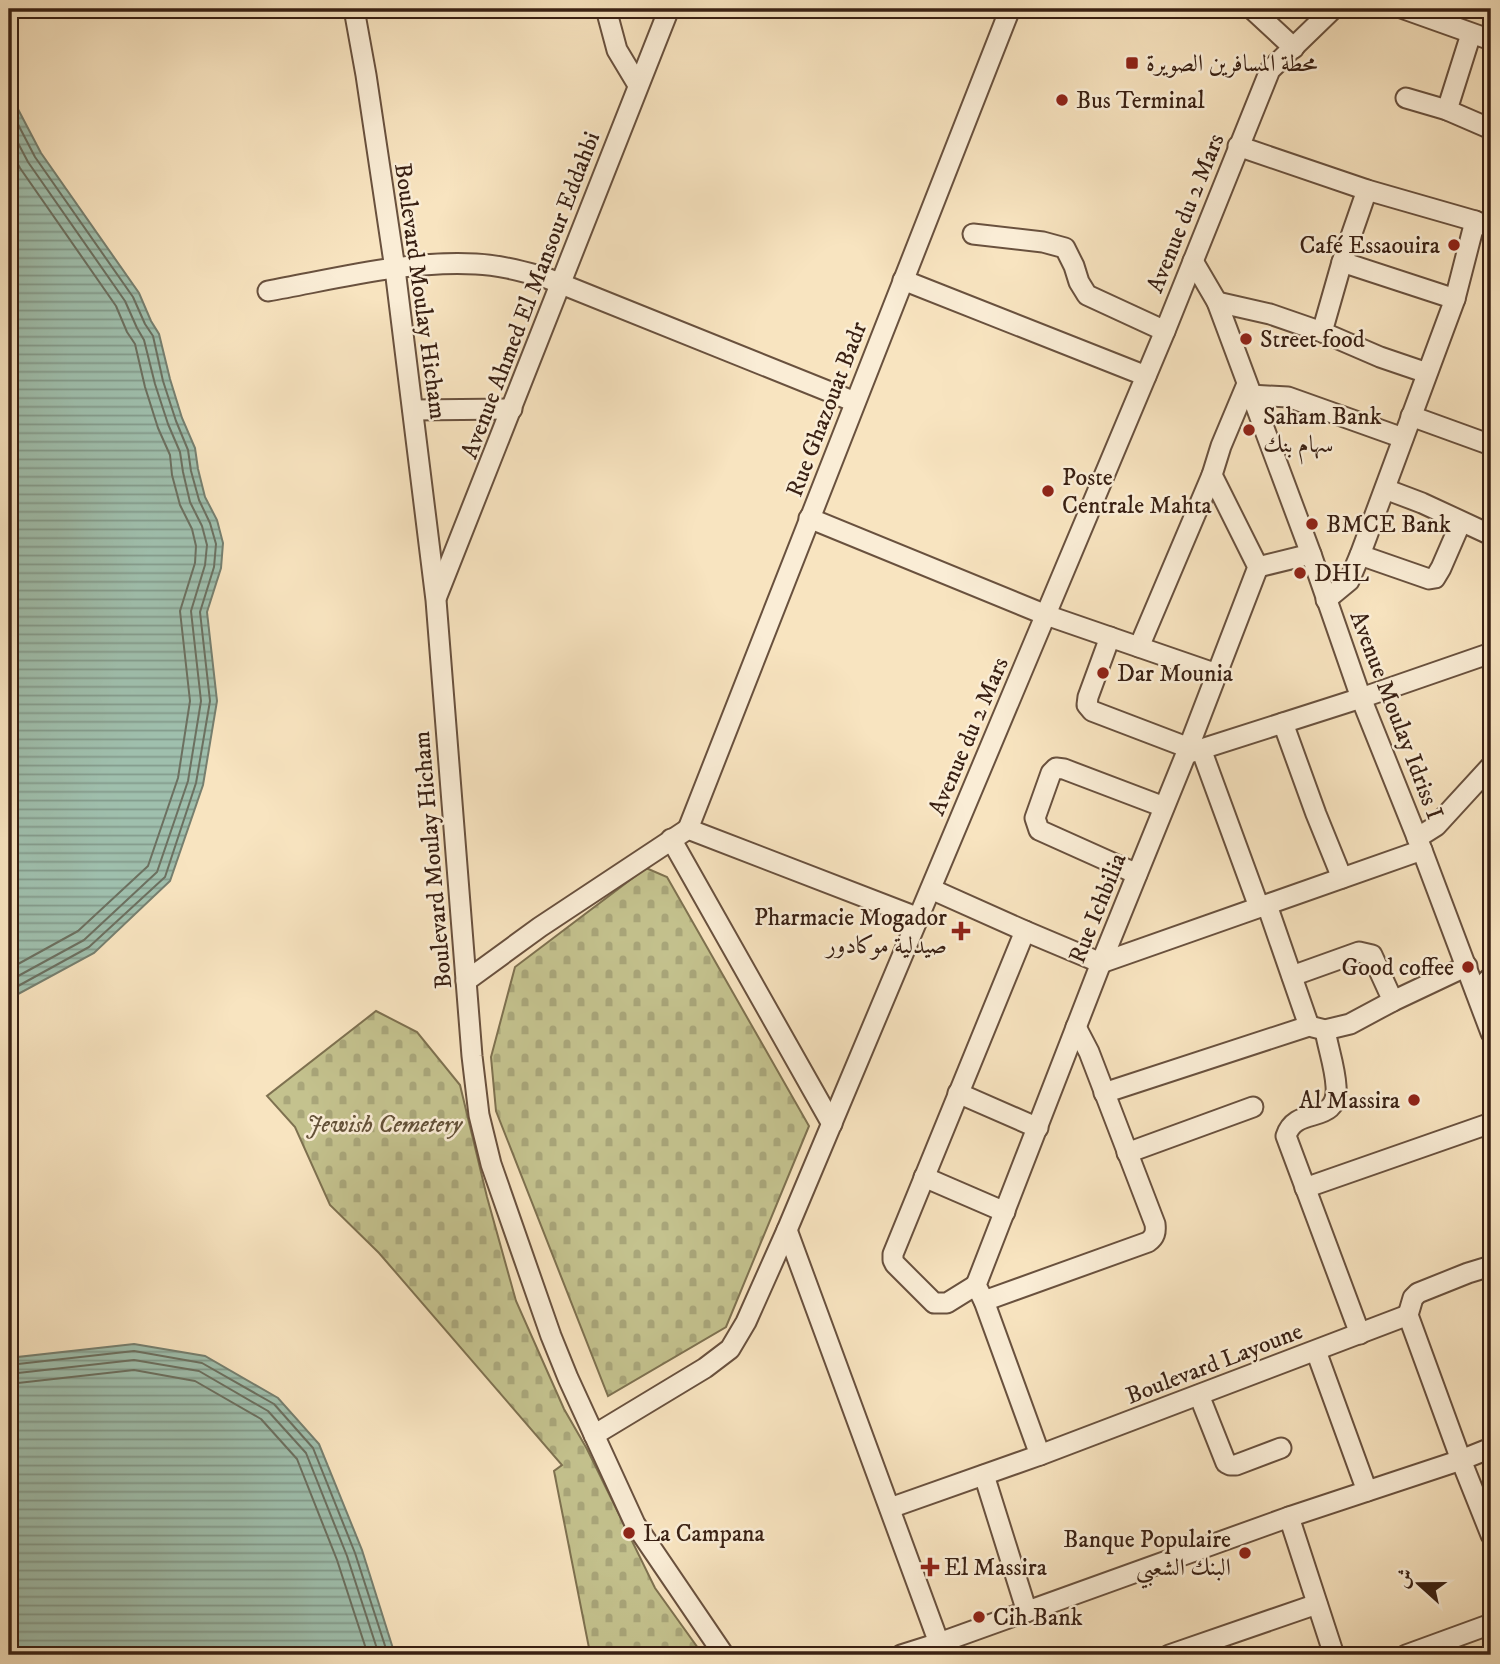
<svg xmlns="http://www.w3.org/2000/svg" width="1500" height="1664" viewBox="0 0 1500 1664" font-family="'IM FELL DW Pica',Amiri,serif">
	<style>
		.cemetery { fill: url(#cemetery-stones); stroke: #7e7150; stroke-width: 2 }
		.water { fill: url(#water-rules); stroke: #767f6f; stroke-width: 2 }
		.lines { fill: none; stroke-linecap: round; stroke-linejoin: round }
		.shore { stroke: #6c7060; stroke-width: 2 }
		.minor-casing { stroke: #69513e; stroke-width: 23 }
		.minor { stroke: #faedd6; stroke-width: 19 }
		.poi-dot { fill: #8f2418; stroke: #faedd6; stroke-width: 2.5 }
		.labels { text-anchor: middle; stroke-width: 5; stroke-linejoin: round; paint-order: stroke }
		.poi-label { font-size: 24px; fill: #392013; stroke: #faedd6; text-anchor: start }
		.street-label { font-size: 24px; fill: #392013; stroke: #faedd6 }
		.park-label { font-size: 24px; font-style: italic; fill: #635138; stroke: #faedd6 }
	</style>
	<defs>
		<pattern id="cemetery-stones" width="16" height="16" patternUnits="userSpaceOnUse" patternTransform="scale(1.75)"><rect width="16" height="16" fill="#c4c28e"/><path d="M2 7V4a2 2 0 0 1 4 0v3zM10 15v-3a2 2 0 0 1 4 0v3z" fill="#a9a67a"/></pattern>
		<pattern id="water-rules" width="6" height="5" patternUnits="userSpaceOnUse" patternTransform="scale(1.75)"><rect width="6" height="5" fill="#9fbfad"/><path d="M0 2.5h6" fill="none" stroke="#839b8c"/></pattern>
	</defs>
	<rect width="100%" height="100%" fill="#f8e4c0"/>
	<filter id="stains"><feTurbulence type="fractalNoise" baseFrequency=".00286" numOctaves="4"/><feColorMatrix values="0 0 0 0 .2 0 0 0 0 .09 0 0 0 0 .02 0 0 0 .5 -.17"/></filter>
	<radialGradient id="worn" r=".72"><stop offset=".6" stop-color="#630" stop-opacity="0"/><stop offset="1" stop-color="#630" stop-opacity=".3"/></radialGradient>
	<!-- cemetery -->
	<g class="cemetery">
		<polygon points="646,868 667,877 809,1126 726,1327 608,1396 496,1111 491,1057 515,967"/>
		<polygon points="376,1011 417,1032 460,1085 487,1197 516,1301 564,1409 587,1449 655,1588 703,1655 592,1655 589,1648 554,1471 562,1465 379,1253 330,1205 295,1127 267,1096"/>
	</g>
	<!-- water -->
	<g class="water">
		<polygon points="9,92 41,153 139,293 151,321 159,334 170,379 182,418 195,448 198,469 205,497 217,520 223,543 221,568 207,612 217,701 203,785 170,881 94,953 9,999"/>
		<polygon points="134,1344 205,1356 278,1398 319,1444 362,1550 395,1655 9,1655 9,1358"/>
	</g>
	<g class="lines">
		<!-- shore -->
		<g class="shore">
			<polyline points="9,107 35,157 133,297 145,324 153,336 163,381 176,421 188,450 191,471 199,500 210,523 216,544 214,567 200,612 210,701 196,783 165,877 89,947 9,991"/>
			<polyline points="9,126 28,162 125,301 137,328 144,340 155,384 168,424 180,452 183,472 190,502 202,526 207,545 205,565 191,611 201,701 188,781 157,872 84,940 9,981"/>
			<polyline points="9,148 20,168 116,306 127,332 135,344 145,387 158,428 170,455 172,475 180,505 192,529 196,546 195,563 180,611 190,701 178,778 148,866 78,931 9,969"/>
			<polyline points="9,1365 134,1351 202,1363 274,1404 313,1448 355,1553 388,1655"/>
			<polyline points="9,1374 134,1360 199,1371 268,1411 306,1453 347,1556 379,1655"/>
			<polyline points="9,1384 134,1370 195,1381 261,1419 297,1459 337,1560 368,1655"/>
		</g>
		<defs>
			<g id="minor">
				<polyline points="354,9 366,75 395,269 436,600 472,1056 479,1115 491,1164 551,1336 568,1378 635,1524 724,1655"/>
				<polyline points="606,9 617,50 638,85"/>
				<polyline points="1252,9 1294,48"/>
				<polyline points="1404,9 1491,40"/>
				<polyline points="1406,98 1447,110 1491,129"/>
				<polyline points="1447,110 1471,34"/>
				<polyline points="1238,146 1367,190 1475,221 1491,228"/>
				<polyline points="973,234 1043,242 1065,248 1074,266 1079,282 1087,295 1165,331"/>
				<polyline points="1193,261 1217,302 1311,554 1361,698 1422,850 1491,1033"/>
				<polyline points="1342,262 1455,299"/>
				<polyline points="903,280 1146,376"/>
				<path d="M268,291C335,279 408,260 476,264C499,265 521,271 544,277L855,402"/>
				<polyline points="1217,302 1270,314 1322,332 1380,357 1427,373"/>
				<polyline points="1322,332 1342,262 1367,190"/>
				<polyline points="1250,395 1288,397 1403,438"/>
				<polyline points="413,410 512,409"/>
				<polyline points="1411,416 1491,445"/>
				<polyline points="1385,489 1422,503 1491,535"/>
				<polyline points="809,518 1046,615 1217,674"/>
				<polyline points="1360,555 1429,579 1435,578 1441,568 1461,522"/>
				<polyline points="1258,567 1311,554"/>
				<polyline points="437,596 669,9"/>
				<polyline points="1326,600 1349,581 1360,555 1455,299 1475,221"/>
				<polyline points="1110,637 1088,697 1087,705 1092,711 1189,748"/>
				<polyline points="1139,647 1212,475"/>
				<polyline points="1283,723 1316,814 1342,878"/>
				<polyline points="1201,749 1259,907"/>
				<polyline points="1186,754 1361,698 1491,653"/>
				<polyline points="688,829 1010,9"/>
				<polyline points="1417,838 1436,826 1491,766"/>
				<polyline points="671,839 832,1124"/>
				<polyline points="1137,874 1039,830 1035,818 1051,773 1056,768 1064,769 1164,807"/>
				<polyline points="931,889 1025,931 1101,963 1422,850"/>
				<polyline points="1292,976 1359,952 1372,955 1393,1001"/>
				<polyline points="466,981 540,927 688,829 919,918"/>
				<polyline points="1476,992 1491,977"/>
				<polyline points="1313,1027 1325,1030 1350,1024 1393,1001 1467,966"/>
				<path d="M1325,1030C1328,1048 1335,1067 1336,1086C1339,1127 1296,1104 1286,1136L1360,1334"/>
				<polyline points="958,1093 1038,1128"/>
				<polyline points="1104,1093 1309,1026 1267,905"/>
				<polyline points="1127,1153 1253,1107"/>
				<polyline points="924,1177 1005,1212"/>
				<polyline points="1305,1188 1491,1123"/>
				<polyline points="787,1230 939,1643"/>
				<polyline points="976,1285 947,1303 934,1303 895,1264 893,1260 893,1254 1025,931"/>
				<path d="M984,1301L1148,1242C1155,1237 1156,1232 1155,1224L1089,1052L1076,1027"/>
				<polyline points="1408,1315 1413,1298 1418,1293 1468,1273 1491,1266"/>
				<polyline points="1316,1351 1367,1491"/>
				<polyline points="1199,1395 1226,1463 1230,1465 1236,1465 1281,1448"/>
				<polyline points="594,1435 705,1368 730,1349 746,1322 787,1230 1165,331 1270,70 1333,9"/>
				<polyline points="1040,1455 984,1301 976,1285 1101,963 1186,754 1258,567 1212,475 1221,446 1247,384"/>
				<polyline points="984,1475 1027,1612"/>
				<polyline points="890,1508 1040,1455 1408,1315 1461,1460 1491,1535"/>
				<polyline points="1289,1517 1334,1655"/>
				<polyline points="901,1655 939,1643 1289,1517 1461,1460 1491,1448"/>
				<polyline points="1169,1655 1317,1604"/>
				<polyline points="1406,1655 1491,1624"/>
			</g>
		</defs>
		<!-- minor casing -->
		<use href="#minor" class="minor-casing"/>
		<!-- minor -->
		<use href="#minor" class="minor"/>
	</g>
	<!-- markers -->
	<g class="poi-dot">
		<rect x="1125" y="56" width="14" height="14" rx="3.5"/>
		<circle cx="1062" cy="100" r="7"/>
		<circle cx="1454" cy="245" r="7"/>
		<circle cx="1246" cy="339" r="7"/>
		<circle cx="1249" cy="430" r="7"/>
		<circle cx="1048" cy="491" r="7"/>
		<circle cx="1312" cy="524" r="7"/>
		<circle cx="1300" cy="573" r="7"/>
		<circle cx="1103" cy="673" r="7"/>
		<path d="M957.5 920.5h7v7h7v7h-7v7h-7v-7h-7v-7h7z"/>
		<circle cx="1468" cy="967" r="7"/>
		<circle cx="1414" cy="1100" r="7"/>
		<circle cx="629" cy="1533" r="7"/>
		<circle cx="1245" cy="1553" r="7"/>
		<path d="M926.5 1556.5h7v7h7v7h-7v7h-7v-7h-7v-7h7z"/>
		<circle cx="979" cy="1617" r="7"/>
	</g>
	<g class="labels">
		<!-- poi labels -->
		<g class="poi-label">
			<text x="1146" y="71">محطة المسافرين الصويرة</text>
			<text x="1076" y="108">Bus Terminal</text>
			<text x="1440" y="253" text-anchor="end">Café Essaouira</text>
			<text x="1260" y="347">Street food</text>
			<text x="1263" y="424">Saham Bank<tspan x="1263" dy="28">سهام بنك</tspan></text>
			<text x="1062" y="485">Poste<tspan x="1062" dy="28">Centrale Mahta</tspan></text>
			<text x="1326" y="532">BMCE Bank</text>
			<text x="1314" y="581">DHL</text>
			<text x="1117" y="681">Dar Mounia</text>
			<text x="947" y="925" text-anchor="end">Pharmacie Mogador<tspan x="947" dy="28">صيدلية موكادور</tspan></text>
			<text x="1454" y="975" text-anchor="end">Good coffee</text>
			<text x="1400" y="1108" text-anchor="end">Al Massira</text>
			<text x="643" y="1541">La Campana</text>
			<text x="1231" y="1547" text-anchor="end">Banque Populaire<tspan x="1231" dy="28">البنك الشعبي</tspan></text>
			<text x="944" y="1575">El Massira</text>
			<text x="993" y="1625">Cih Bank</text>
		</g>
		<!-- street labels -->
		<g class="street-label">
			<text transform="translate(1185 213) rotate(-68)" y="8">Avenue du 2 Mars</text>
			<text transform="translate(421 291) rotate(82)" y="8">Boulevard Moulay Hicham</text>
			<text transform="translate(530 295) rotate(-69)" y="8">Avenue Ahmed El Mansour Eddahbi</text>
			<text transform="translate(826 409) rotate(-69)" y="8">Rue Ghazouat Badr</text>
			<text transform="translate(1397 715) rotate(69)" y="8">Avenue Moulay Idriss I</text>
			<text transform="translate(968 736) rotate(-67)" y="8">Avenue du 2 Mars</text>
			<text transform="translate(432 860) rotate(-95)" y="8">Boulevard Moulay Hicham</text>
			<text transform="translate(1097 908) rotate(-68)" y="8">Rue Ichbilia</text>
			<text transform="translate(1214 1363) rotate(-21)" y="8">Boulevard Layoune</text>
		</g>
		<!-- park labels -->
		<g class="park-label">
			<text x="384" y="1132">Jewish Cemetery</text>
		</g>
	</g>
	<!-- margin -->
	<rect width="1500" height="1664" fill="none" stroke="#f8e4c0" stroke-width="35"/>
	<rect x="10" y="10" width="1479" height="1643" fill="none" stroke="#392013" stroke-width="3.5"/>
	<rect x="18" y="18" width="1465" height="1629" fill="none" stroke="#392013" stroke-width="2"/>
	<!-- north arrow -->
	<g transform="translate(1419 1584) rotate(291)" stroke="#faedd6" stroke-width="5" paint-order="stroke">
	<path d="M0-5L12 26L0 18L-12 26Z" fill="#392013"/>
	<text y="-10" font-size="19" font-weight="bold" text-anchor="middle" fill="#392013">ش</text>
	</g>
	<rect width="100%" height="100%" filter="url(#stains)"/>
	<rect width="100%" height="100%" fill="url(#worn)"/>
</svg>
